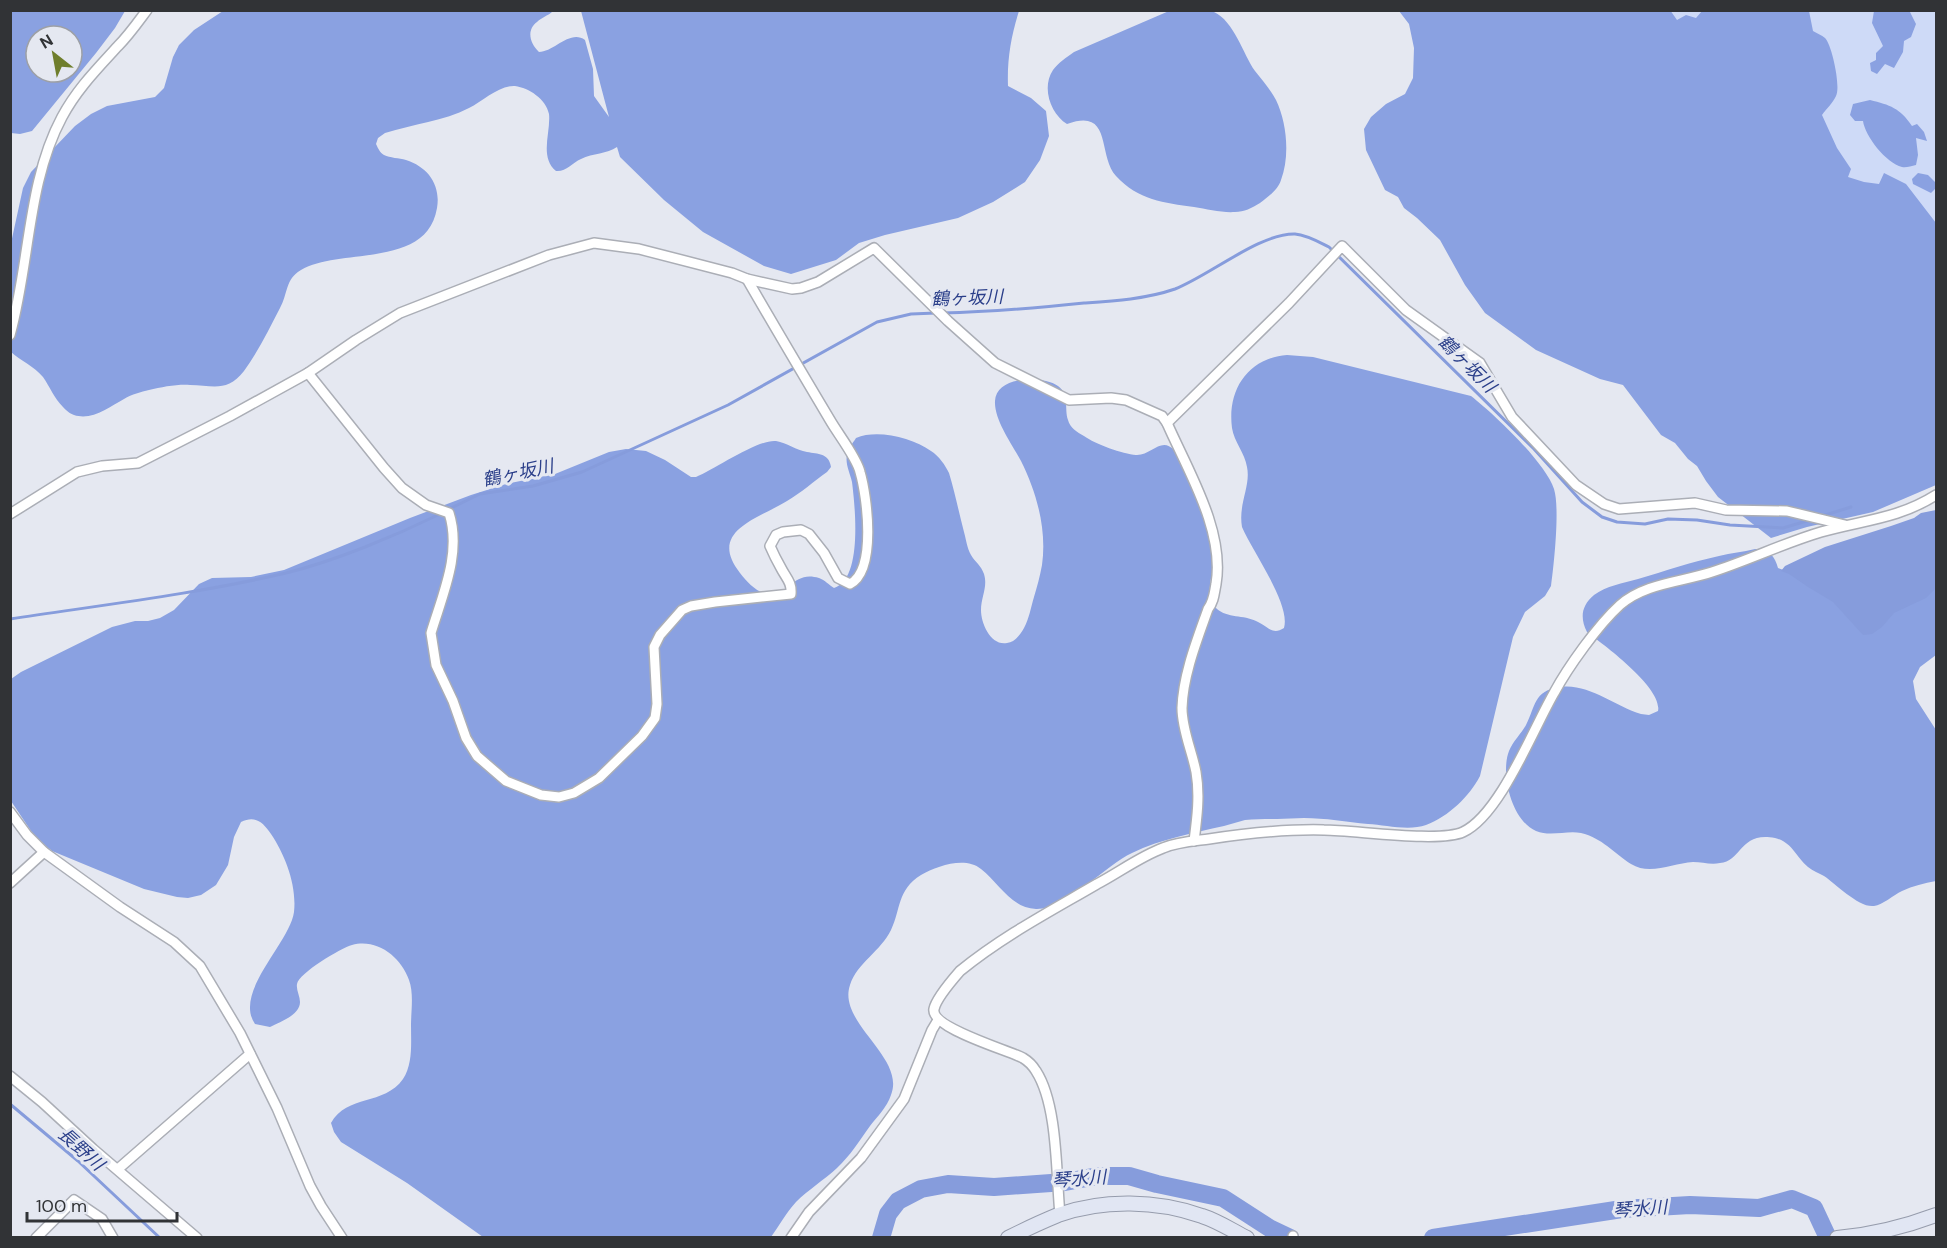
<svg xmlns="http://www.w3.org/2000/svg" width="1947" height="1248" viewBox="0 0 1947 1248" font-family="'DM Sans','Noto Sans JP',sans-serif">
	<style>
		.green { fill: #cedaf7 }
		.forest { fill: #8aa1e1; fill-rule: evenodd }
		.water { fill: #869cdc }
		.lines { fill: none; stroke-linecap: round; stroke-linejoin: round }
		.stream { stroke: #869cdc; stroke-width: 3 }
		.river { stroke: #869cdc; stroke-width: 18 }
		.minor-casing { stroke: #abaeb6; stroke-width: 12 }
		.primary-casing { stroke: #969cac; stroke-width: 16 }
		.minor { stroke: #fff; stroke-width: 9 }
		.primary { stroke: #e1e6f3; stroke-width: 14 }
		.labels { text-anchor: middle; stroke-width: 6; stroke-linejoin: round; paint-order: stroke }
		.water-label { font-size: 18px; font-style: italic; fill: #2b3f8a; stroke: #e5e8f1 }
	</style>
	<rect width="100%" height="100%" fill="#e5e8f1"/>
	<!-- green -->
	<polygon class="green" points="1580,11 1936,11 1936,259"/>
	<!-- forest -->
	<g class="forest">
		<path d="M1670,10L1677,20L1686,15L1696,18L1702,11H1809L1813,31C1816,33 1822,35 1825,38C1832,45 1841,87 1836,96C1833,103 1826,109 1822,115L1837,148L1851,169L1848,177L1864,182L1879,184L1884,173L1906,184L1936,223V485L1873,512L1807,527L1771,538L1718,497L1706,481L1697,466L1688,459L1675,443L1661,435L1623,385L1600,379L1536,350L1485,313L1465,285L1440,240L1417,218L1404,208L1398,197L1385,190L1366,150L1364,129L1371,117L1386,104L1405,94L1413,78L1414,48L1409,24L1399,11Z"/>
		<path d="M10,11H125L115,28L96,53L32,131L20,134L11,133ZM36,36H72V72H36Z"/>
		<path d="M223,11H553C548,16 542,17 537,22C526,30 530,44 539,52C554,52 570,29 585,40L593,69L594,96L609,117L581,11H1019C1011,36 1007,60 1008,86L1031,98L1046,111L1049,136L1040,160L1025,182L993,202L958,218L885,235L859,243L836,260L791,274L764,266L703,232L664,200L620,157L617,147C607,154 593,153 581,159C572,163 566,172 556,171C539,157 551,132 549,114C546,99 529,88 515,86C499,85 483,101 469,108C444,121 413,124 385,133L378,138L376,144C378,148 380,153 384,155C390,158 399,158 406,160C428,167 441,185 437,208C427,269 341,247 301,270C285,279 288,294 280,308C269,329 258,352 244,371C227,393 212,385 190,385C178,384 162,387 149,390C141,392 132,394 124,399C109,407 92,421 74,415C69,413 67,411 63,407C54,398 50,387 43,377C34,366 21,361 11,352V243L23,188L31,172L75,126L91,114L107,106L155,97L164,88L173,57L179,45L194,30Z"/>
		<path d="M1169,11C1180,10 1206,7 1214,12C1234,21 1243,54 1255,71C1262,80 1271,90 1276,100C1287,123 1290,156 1281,180C1278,190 1268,197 1260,203C1252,208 1244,212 1235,212C1222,213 1207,209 1194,207C1164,203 1138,200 1116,176C1097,155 1113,107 1067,124C1051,114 1041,88 1053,70C1058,63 1067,57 1074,52Z"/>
		<polygon points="1874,11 1906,11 1910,12 1916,24 1911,37 1904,41 1903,52 1894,68 1885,64 1877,74 1871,71 1870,63 1876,60 1876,53 1883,46 1872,23"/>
		<path d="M1870,100C1890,105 1900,108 1912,126L1917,124L1924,132L1927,141L1916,138L1918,155L1916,165C1911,166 1906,168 1902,167C1886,163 1865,136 1863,121H1855L1850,115L1853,104Z"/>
		<polygon points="1918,173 1928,175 1936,183 1936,188 1931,193 1913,184 1912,179"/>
		<path d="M1287,355L1313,357L1471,396C1494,414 1545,462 1554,489C1560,508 1554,564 1551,586L1545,596L1525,612L1513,637L1480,776C1469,797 1449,816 1426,825C1409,831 1385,825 1368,824C1347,822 1325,818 1304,818C1295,818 1286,819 1277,819C1266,819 1255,819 1245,820C1238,822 1231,824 1224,826C1193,833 1161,839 1132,853C1106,865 1065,910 1036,909C1011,908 999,883 981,869C965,856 937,866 921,875C897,890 901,909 891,930C881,951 857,963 850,985C837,1023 906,1057 891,1095C887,1107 877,1117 870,1126C860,1140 850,1156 837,1168C824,1180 808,1190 796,1202C786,1213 779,1226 771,1237H483L407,1183L341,1142L334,1132L331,1123C347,1094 384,1106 403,1079C413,1064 411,1043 411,1025C411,1012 414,993 409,980C401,957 377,938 352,945C341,948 299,973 297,984C296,990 300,996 300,1002C300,1015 280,1022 270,1027L255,1024C233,992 290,943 294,912C297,885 285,855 271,834C263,822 255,815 241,822L234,837L228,865L216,885L201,895L188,898L177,897L144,889L52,851L35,837L11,801V679L21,672L112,627L135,621H148L160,618L174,610L199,584L212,578L251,577L284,570L410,518L471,495L506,484L555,474L609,452L626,449L646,451L665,460L691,477H696C715,469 758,439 776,441C787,443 796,450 807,452C818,454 829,453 831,467L827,472C814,481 801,493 787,501C758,519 707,531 740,573C747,582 758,594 769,594C789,595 794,570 819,578C825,580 829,585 834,588C863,579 855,506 852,482C850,473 845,464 847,455C848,448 853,443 856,438C878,429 912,438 931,451C939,456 945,465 949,473C955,493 959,513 964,532C966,539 967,548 971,555C975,562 981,565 984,574C988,587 981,597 981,610C981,624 991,646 1007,643C1015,642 1020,635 1024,628C1029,619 1031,607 1034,597C1037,587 1040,576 1042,565C1047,530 1037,493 1021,461C1012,444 994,420 995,401C996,376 1042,375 1058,386C1070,395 1064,408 1068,420C1070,428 1077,432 1084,436C1095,444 1123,454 1136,455C1151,456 1161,436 1174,450C1180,457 1183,467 1187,475C1200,504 1211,527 1213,560C1214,575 1203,596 1217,609C1227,618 1244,615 1256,621C1268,626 1272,636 1284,628C1291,604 1252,551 1242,527C1238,504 1251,486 1247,467C1245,453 1234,442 1232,428C1227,390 1248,358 1287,355Z"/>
		<path d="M1755,549C1768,548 1775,556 1778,568L1794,574L1936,586V655L1920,667L1913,681L1916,699L1936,730V881C1924,883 1913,886 1902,891C1893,895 1883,905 1874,906C1859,908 1836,884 1824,876C1819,873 1813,871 1808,867C1796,857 1792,842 1775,838C1740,831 1742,861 1720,863C1711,865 1702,862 1693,862C1673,863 1650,876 1631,864C1614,853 1602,838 1581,833C1567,830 1551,837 1536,831C1512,821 1500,774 1509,751C1513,741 1521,734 1526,725C1536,706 1533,691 1560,687C1589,683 1614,706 1641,714L1649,715L1658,711C1663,688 1604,645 1587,632C1580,618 1581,606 1594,595C1606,586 1623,583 1638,579C1665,571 1691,562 1719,556C1731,553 1743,552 1755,549Z"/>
	</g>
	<!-- water -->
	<polygon class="water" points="1936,510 1936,588 1926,598 1894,613 1882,627 1872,634 1863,635 1833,602 1808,587 1789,574 1781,571 1785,566 1825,547 1891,526 1914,518 1921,513"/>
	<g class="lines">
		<!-- stream -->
		<g class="stream">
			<path d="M942,313C990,312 1037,308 1084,303C1114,301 1146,299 1175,289C1209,276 1260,233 1295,234C1307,235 1319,242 1329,247L1534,449L1582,502L1602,517L1617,522L1645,524L1668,519L1697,520L1730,525L1783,528L1810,520"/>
			<polyline points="449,509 480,494 533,486 582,472 728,405 877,322 911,314 936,313"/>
			<polyline points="1822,516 1851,507"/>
			<path d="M10,619C102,605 196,594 286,573C335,561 395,536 440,514"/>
			<polyline points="10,1104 78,1161 160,1238"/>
		</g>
		<!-- river -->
		<g class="river">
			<polyline points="881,1238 888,1214 898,1201 921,1189 948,1184 994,1187 1065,1182 1098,1176 1129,1176 1157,1184 1223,1198 1271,1229 1290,1238"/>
			<polyline points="1433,1238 1622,1209 1690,1205 1759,1208 1792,1199 1814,1208 1828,1238"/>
		</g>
		<defs>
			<g id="minor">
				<path d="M10,335C30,264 27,182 62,117C77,89 97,69 118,46C129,35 138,22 147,10"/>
				<path d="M308,373L384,468L402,488L426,505L449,513C462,553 442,596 431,633L436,665L453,701L466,738L477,756L506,781L541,795L559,797L574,793L599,778L642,736L655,718L657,704L654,647L660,635L682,610L691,606L715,602L791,594C792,582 786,578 781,568C777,561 773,553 770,546L776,535L783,532L801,530L809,534L824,553L838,578L850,584C877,570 867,496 860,472C857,458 838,434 830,420C802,373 774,326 747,279"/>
				<polyline points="1167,423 1289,303 1342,246 1406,310 1480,363 1512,417 1576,485 1604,504 1619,509 1695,503 1726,510 1787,511 1845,525"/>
				<path d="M10,514L77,472L102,466L138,463L230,416L308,373L356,340L400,313L549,255L594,243L639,249L732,273L747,279L792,289L801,288L818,282L874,248L948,321L995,363L1069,400L1111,398L1126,400L1162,416L1167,423C1188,471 1225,531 1216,584C1214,594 1214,601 1208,609C1197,640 1183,675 1182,708C1182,730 1192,751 1196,772C1200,795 1197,818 1194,841"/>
				<polyline points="10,812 27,835 44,852 120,907 174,942 200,966 240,1033 277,1108 310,1186 321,1206 342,1238"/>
				<polyline points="10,883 44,852"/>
				<polyline points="10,1076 42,1102 93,1149 197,1238"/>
				<polyline points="118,1169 250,1054"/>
				<path d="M1060,1215C1056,1174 1058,1105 1036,1071C1033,1066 1028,1061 1023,1058C1008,1050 930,1028 934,1009C936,999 953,979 960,971C1003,936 1049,912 1097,884C1118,873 1141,856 1163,848C1177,842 1194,841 1209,839C1248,833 1285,829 1324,830C1355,830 1439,843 1463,832C1500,815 1533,729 1554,693C1568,667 1598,625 1620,605C1645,583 1682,582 1712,572C1749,560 1784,543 1821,532C1863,520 1898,519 1936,495"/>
				<polyline points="36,1238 74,1200 102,1219 113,1238"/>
				<polyline points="791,1238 809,1212 861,1158 904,1099 932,1030 938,1020"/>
				<polyline points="1293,1238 1293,1236"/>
			</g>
			<g id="primary">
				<path d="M1008,1238C1024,1230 1041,1222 1058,1215C1103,1199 1157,1200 1202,1216C1218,1221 1233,1231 1247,1238"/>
				<path d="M1837,1238C1871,1235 1904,1227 1936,1215"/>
			</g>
		</defs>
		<!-- minor casing -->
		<use href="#minor" class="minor-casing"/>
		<!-- primary casing -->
		<use href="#primary" class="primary-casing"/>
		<!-- minor -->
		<use href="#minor" class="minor"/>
		<!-- primary -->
		<use href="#primary" class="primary"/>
	</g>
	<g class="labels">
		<!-- water labels -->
		<g class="water-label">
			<text transform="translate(967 298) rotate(-2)" y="6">鶴ヶ坂川</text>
			<text transform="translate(1467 364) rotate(45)" y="6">鶴ヶ坂川</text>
			<text transform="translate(518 473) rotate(-12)" y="6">鶴ヶ坂川</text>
			<text transform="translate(81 1149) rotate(42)" y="6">長野川</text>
			<text transform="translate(1079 1179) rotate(-4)" y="6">琴水川</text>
			<text transform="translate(1640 1209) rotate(-4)" y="6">琴水川</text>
		</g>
	</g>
	<!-- border -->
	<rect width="1947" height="1248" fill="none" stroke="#313336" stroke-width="24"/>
	<!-- north arrow -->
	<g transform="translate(54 54) rotate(329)"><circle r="28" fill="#e5e8f1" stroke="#9da0a6" stroke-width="1.5"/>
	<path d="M0-4.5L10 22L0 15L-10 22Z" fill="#6f7e2c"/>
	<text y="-9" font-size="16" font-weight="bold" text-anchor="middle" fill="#313336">N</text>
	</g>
	<!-- scale -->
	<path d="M27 1212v9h150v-9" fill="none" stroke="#313336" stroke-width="3"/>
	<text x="36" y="1212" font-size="18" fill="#313336" stroke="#e5e8f1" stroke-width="4.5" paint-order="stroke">100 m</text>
</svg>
